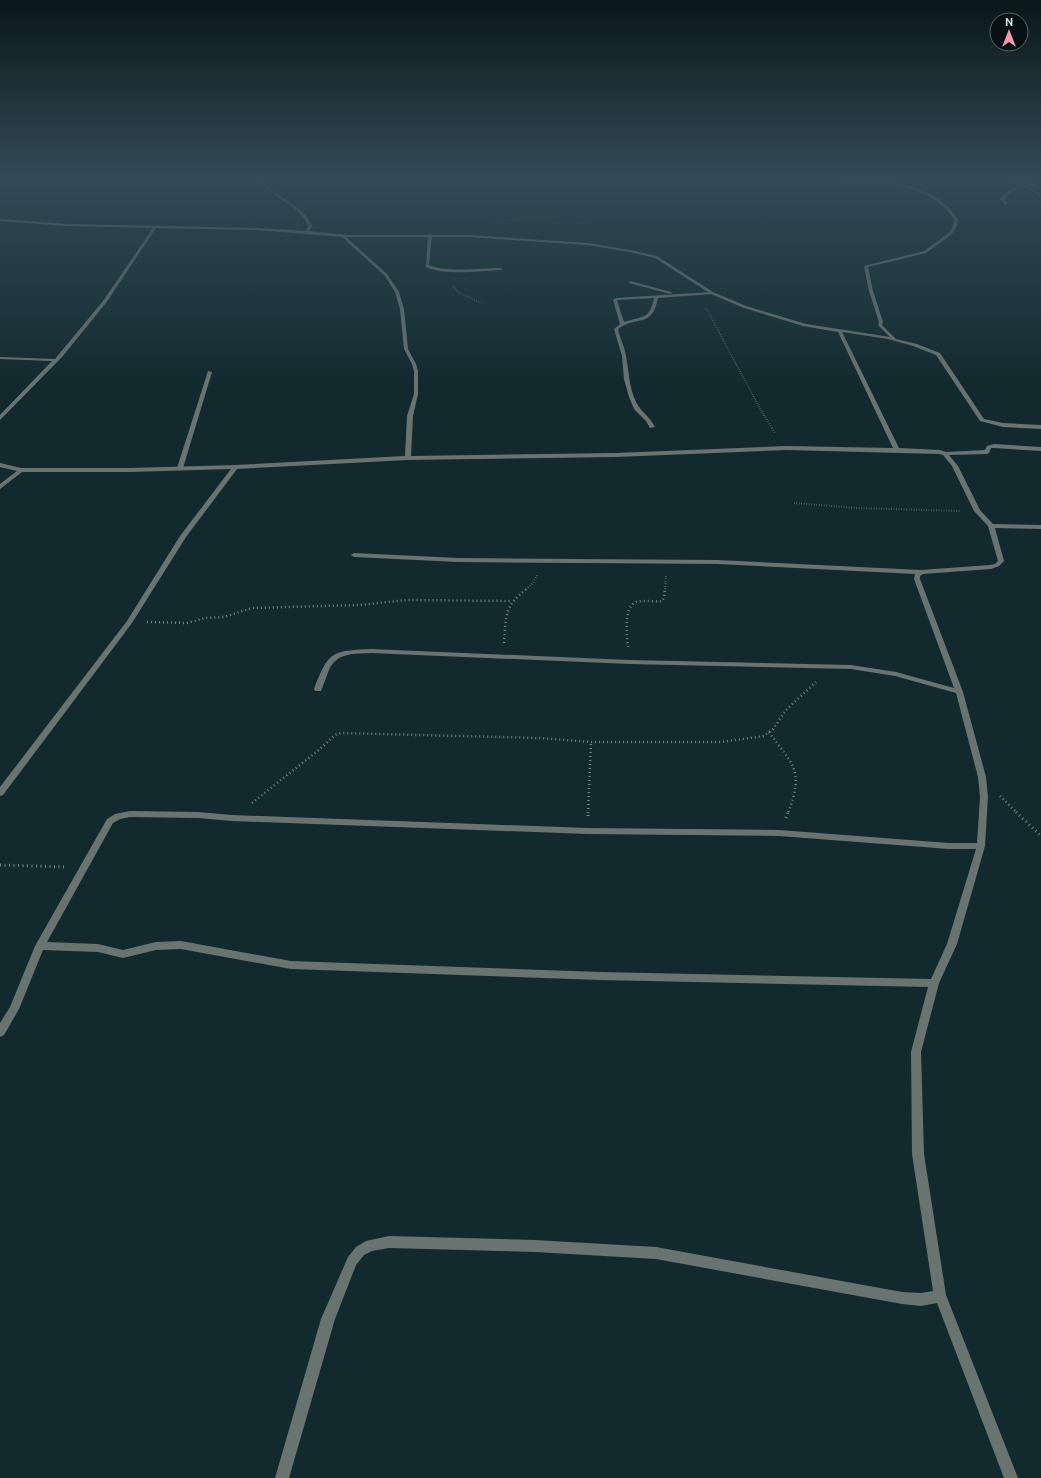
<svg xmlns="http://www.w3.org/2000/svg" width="1041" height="1478" viewBox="0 0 1041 1478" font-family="Ubuntu,sans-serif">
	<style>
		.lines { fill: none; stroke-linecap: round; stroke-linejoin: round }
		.path-far4 { stroke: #738689; stroke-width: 1; stroke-dasharray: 0.5 1.5; stroke-linecap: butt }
		.path-far3 { stroke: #738689; stroke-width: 1.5; stroke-dasharray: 0.5 1.5; stroke-linecap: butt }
		.path-far2 { stroke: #738689; stroke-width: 2; stroke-dasharray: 0.5 2; stroke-linecap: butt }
		.path-far1 { stroke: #738689; stroke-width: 2.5; stroke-dasharray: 1 3; stroke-linecap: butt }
		.path { stroke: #738689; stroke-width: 3; stroke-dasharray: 1 3.5; stroke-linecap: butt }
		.service { fill: #697471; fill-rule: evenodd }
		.minor { fill: #697471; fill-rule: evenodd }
	</style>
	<rect width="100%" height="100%" fill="#122a2e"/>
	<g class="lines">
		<!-- path-far4 -->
		<polyline class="path-far4" points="494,222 524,218 545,219 564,216 590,218"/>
		<!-- path-far3 -->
		<g class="path-far3">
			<polyline points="453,286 459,293 482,303"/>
			<polyline points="706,308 764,416"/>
		</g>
		<!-- path-far2 -->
		<g class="path-far2">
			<polyline points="764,415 775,433"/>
			<polyline points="794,503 856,508 961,511"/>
			<polyline points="526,589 533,583 537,575"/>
			<polyline points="665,589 666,576"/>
		</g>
		<!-- path-far1 -->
		<g class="path-far1">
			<polyline points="147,622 187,623 205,618 224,617 252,608 360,605 407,600 511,601"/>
			<path d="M504,643C506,615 504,606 528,588"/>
			<path d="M628,647C627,636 623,607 636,602C644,600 654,602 662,601L664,598L665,588"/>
			<path d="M769,732C792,765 805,769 788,813"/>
			<polyline points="1000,796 1017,813"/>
			<polyline points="252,803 320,749 335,735 341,733 539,738 591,742 721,742 764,736 773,729 786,710 816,682"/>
			<polyline points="588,813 591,742"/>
		</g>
		<!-- path -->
		<g class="path">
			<polyline points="1016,812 1041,836"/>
			<polyline points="588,816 588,812"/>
			<polyline points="786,818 788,812"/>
			<polyline points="0,865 66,867"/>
		</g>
		<!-- service -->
		<g class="service">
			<path d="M430,234L432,235L429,265C446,273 482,268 501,268L503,269L501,270C479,271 446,276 426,267L428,235Z"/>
			<polygon points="630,281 671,292 672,293 670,294 629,283"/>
			<path d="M712,292L713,294L658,298C652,329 637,315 618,329C620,339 625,347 626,356C629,372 629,387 636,402C641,412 650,417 655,427L650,428L646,421L634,409L629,397L624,379L622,356L614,329L620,324L613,300L616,298ZM654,298C650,320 642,316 624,322L617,300Z"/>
			<polygon points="208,371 212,372 183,468 178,469 177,468"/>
		</g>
		<!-- minor -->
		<g class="minor">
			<path d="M258,179H260C274,197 303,204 312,226L309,231L347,235H468L588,243L635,251L657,256L713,292L746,306L806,324L890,337L878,325L879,322L869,291L864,266L924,251L950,232L953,226L954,219C931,187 896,184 860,182C851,181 840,182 832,179C855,178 901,181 922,190C937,196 949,206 958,219L957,226L952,234L926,253L868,267L873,291L883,322L882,325L896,339L917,344L940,353L984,419L1003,423L1041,425V429L1003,427L980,421L936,355L913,346L888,339L842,332L899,448L940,450L946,452L985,450L987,446L994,444L1041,447V451L994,448H991L989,453L987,454L949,455L958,466L980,510L993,524L1041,525V529L995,528L1004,561L999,566L991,569L923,574L920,576V579L963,692L986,777L988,797L985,846L957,944L939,983L921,1052L924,1154L946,1295L1018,1478H1004L937,1303L921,1306L902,1304L656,1259L535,1252L389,1248L372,1251L364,1255L356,1265L335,1319L289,1478H275L321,1319L348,1257L356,1247L366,1241L389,1236L535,1240L656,1247L902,1292L921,1293L933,1291L912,1154L911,1052L928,987L600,980L291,969L181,949L156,950L123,958L98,952L43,950L19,1009L4,1035L0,1037V1023L10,1007L35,946L107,819L115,814L130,811L198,812L232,815L588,828L779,830L949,843H977L980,797L978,777L956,693L895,676L851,669L630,664L371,653C354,654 337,652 329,670C326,677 324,684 321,691H315L314,689C329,651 331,651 371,649L630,660L851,665L896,672L954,688L914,579L915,574L717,564L458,562L354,557L351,555L354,553L458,558L717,560L921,570L990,565L995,564L998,561L988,526L974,511L952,466L943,455L939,454L786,450L616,457L408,460L237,469L186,537L132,623L3,795L0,796V787L127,621L180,536L231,469L130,472H22L0,489V484L17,471L0,467V463L21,468H130L235,465L405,456L407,416L414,394V371L412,364L404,349L400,309L395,292L385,276L342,237L256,230L156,228L106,303L62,357L0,420V415L52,361L0,359V357L55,359L103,301L153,228L67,226L0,221V219L67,224L256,228L306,231L308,226C300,204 270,198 258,179ZM346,237H468L588,245L635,253L655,258L711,294L744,308L803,326L838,332L893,448L786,446L616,453L411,456L413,416L418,394V371L416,364L408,349L404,309L399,292L387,274ZM130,817L198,818L232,821L588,834L779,836L949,849H976L947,944L931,979L600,972L291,961L181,941L156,942L123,950L98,944L47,942L113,823L120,819Z"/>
			<path d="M1008,179H1013L1041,186V188L1028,186L1041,195V197L1026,187C1017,189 1010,192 1004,199L1008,204L1005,205L1000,199C1007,190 1016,187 1026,185Z"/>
		</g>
	</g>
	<!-- sky -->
	<linearGradient id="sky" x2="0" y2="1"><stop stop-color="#0a1719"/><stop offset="0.46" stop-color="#334a57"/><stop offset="1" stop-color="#334a57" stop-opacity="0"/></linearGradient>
	<rect width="1041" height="386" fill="url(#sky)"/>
	<!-- north arrow -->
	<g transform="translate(1009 32)"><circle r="19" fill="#071013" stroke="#5b6669"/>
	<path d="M0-3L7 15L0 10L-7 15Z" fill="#f49aa7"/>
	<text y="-6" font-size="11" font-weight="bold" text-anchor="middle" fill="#d9e7ea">N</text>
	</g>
</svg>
